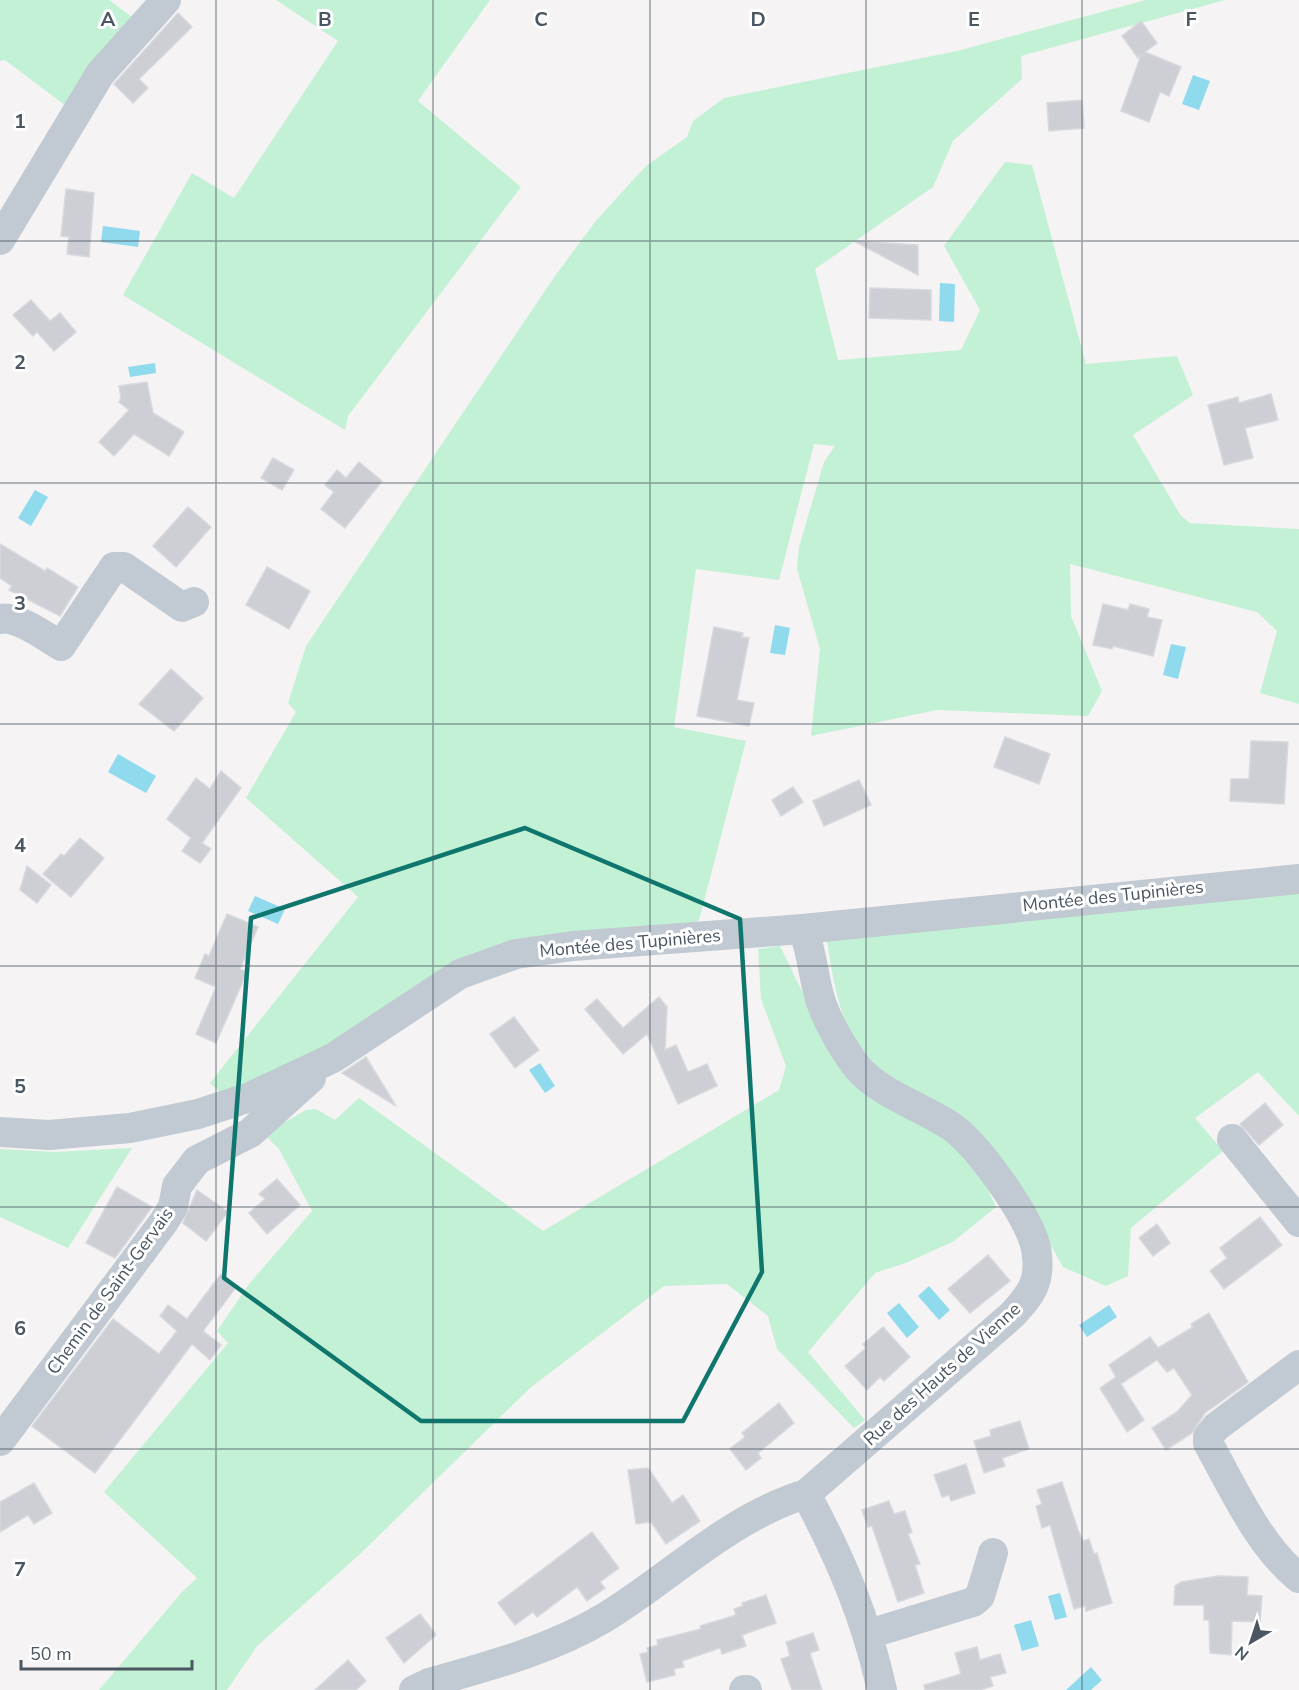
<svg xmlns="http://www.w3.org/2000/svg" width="1299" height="1690" viewBox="0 0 1299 1690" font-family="'Nunito Sans',sans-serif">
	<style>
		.green { fill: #c3f1d5 }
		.water { fill: #90daee }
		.building { fill: #cdcfd5; stroke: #d7d9de; stroke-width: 1.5 }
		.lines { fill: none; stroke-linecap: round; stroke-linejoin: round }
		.minor { stroke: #c1cad2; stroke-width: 30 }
		.marked { fill: none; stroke: #0f766e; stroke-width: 4.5; stroke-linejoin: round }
		.grid { fill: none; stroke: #4a5661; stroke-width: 1.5; stroke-opacity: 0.55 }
		.labels { text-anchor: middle; stroke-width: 6; stroke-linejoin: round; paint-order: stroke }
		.street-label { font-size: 18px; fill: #4a5661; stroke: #fff }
		.grid-label { font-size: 20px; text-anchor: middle; font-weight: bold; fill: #4a5661; stroke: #fff; stroke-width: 6; stroke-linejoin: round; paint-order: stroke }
	</style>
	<rect width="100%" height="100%" fill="#f5f3f3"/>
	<!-- green -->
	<g class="green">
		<polygon points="0,0 109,0 136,20 70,109 5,60 0,61"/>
		<polygon points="276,0 490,0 418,101 521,187 348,416 345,430 123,295 192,173 234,198 338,41"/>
		<polygon points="1146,0 1225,0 1021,56 1022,79 953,141 933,187 815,269 838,360 961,350 980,310 944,246 1005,162 1032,165 1086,364 1177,356 1193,395 1133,435 1181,516 1190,523 1299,529 1299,704 1260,693 1277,631 1257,612 1070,564 1071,616 1102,691 1088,716 937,710 811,736 820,649 797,569 799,547 824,462 835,446 814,444 779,580 696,569 674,727 746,741 699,920 692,927 508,943 474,953 442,968 362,1025 303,1059 222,1094 210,1083 358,897 246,798 296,712 288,703 306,646 555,276 595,222 623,191 646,166 687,137 693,121 724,98 957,51"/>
		<path d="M1299,892V1116L1258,1072L1195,1118L1223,1151L1131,1228L1128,1276L1106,1286L1063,1267C1042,1227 1019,1198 992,1162C981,1148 971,1131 958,1119C936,1098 910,1090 885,1074C843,1048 834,986 827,941Z"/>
		<polygon points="780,946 827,1043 957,1146 976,1165 996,1207 954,1241 906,1263 875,1273 808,1352 865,1420 854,1428 777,1349 768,1316 727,1284 664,1286 530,1388 360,1554 257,1646 227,1690 99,1690 182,1592 197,1578 104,1492 228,1343 217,1331 249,1284 312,1211 279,1149 264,1134 306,1110 316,1109 335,1120 359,1098 543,1231 779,1090 786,1066 761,999 758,949"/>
		<polygon points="132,1148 68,1248 0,1217 0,1149 54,1152"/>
	</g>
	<!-- water -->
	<g class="water">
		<polygon points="1193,75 1210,81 1199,110 1182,104"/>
		<polygon points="103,226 140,231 138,247 101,242"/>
		<polygon points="940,283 955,284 954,322 939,321"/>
		<polygon points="155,363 156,373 130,377 128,367"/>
		<polygon points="35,490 48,497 31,526 18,518"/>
		<polygon points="775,625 790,628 785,655 770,653"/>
		<polygon points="1171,644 1186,647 1178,679 1163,675"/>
		<polygon points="118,754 156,776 146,793 108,772"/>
		<polygon points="255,896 285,909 278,924 248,911"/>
		<polygon points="540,1063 555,1086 545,1093 529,1070"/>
		<polygon points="929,1286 950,1310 939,1320 918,1296"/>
		<polygon points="899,1303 919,1327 907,1338 887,1313"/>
		<polygon points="1109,1305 1117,1317 1087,1337 1079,1325"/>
		<polygon points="1060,1593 1067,1617 1055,1620 1048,1596"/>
		<polygon points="1031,1620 1039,1646 1022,1651 1014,1625"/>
		<polygon points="1091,1667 1102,1680 1091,1690 1066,1690"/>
	</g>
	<!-- building -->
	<g class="building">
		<polygon points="178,13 192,27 139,79 148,88 133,103 114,84"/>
		<polygon points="1141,21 1157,43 1145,52 1181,67 1169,96 1160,92 1149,122 1121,111 1141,55 1138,58 1122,36"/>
		<polygon points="1082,100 1084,128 1049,131 1047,103"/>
		<polygon points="66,189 94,193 89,257 67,254 69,237 61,236"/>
		<polygon points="854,241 918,245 918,275"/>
		<polygon points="870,288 931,290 931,320 869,318"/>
		<polygon points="31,300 50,321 60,313 76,332 54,351 37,332 33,336 13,315"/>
		<polygon points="147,382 153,413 184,432 169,456 134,434 114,456 99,442 129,410 119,402 121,398 119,386"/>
		<polygon points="1271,394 1278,420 1245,428 1253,458 1224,465 1208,405 1238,397 1239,403"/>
		<polygon points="273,458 294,470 282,490 261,478"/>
		<polygon points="359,462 382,481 345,528 321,509 334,492 325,485 337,470 346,478"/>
		<polygon points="188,507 211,527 176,567 153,546"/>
		<polygon points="0,544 45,571 47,568 78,587 60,616 9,590 12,586 0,578"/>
		<polygon points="267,567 310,591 289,629 246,605"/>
		<polygon points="1103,604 1128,610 1130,604 1149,609 1147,617 1162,620 1153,656 1113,646 1112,649 1093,645"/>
		<polygon points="714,627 743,633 742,637 749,638 737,700 754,703 749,726 697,716"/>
		<polygon points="171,669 203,698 174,731 139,704"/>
		<polygon points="1005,737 1050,754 1039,784 994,767"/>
		<polygon points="1251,741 1288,742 1284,804 1230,801 1231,779 1249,779"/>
		<polygon points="221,771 241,788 202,843 211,849 200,863 182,851 191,838 167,819 196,778 210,789"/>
		<polygon points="859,780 871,805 824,826 813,801"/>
		<polygon points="793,787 803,802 781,816 772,800"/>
		<polygon points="80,838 104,858 71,897 43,874 61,854 64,856"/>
		<polygon points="27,866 51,885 37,903 20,890"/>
		<polygon points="227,914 258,927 240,969 247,972 216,1043 196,1034 216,987 195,978 205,954 209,956"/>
		<polygon points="659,997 667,1007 665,1050 676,1045 688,1072 707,1064 717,1086 678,1104 647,1034 623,1054 585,1009 597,999 623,1028"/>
		<polygon points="514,1017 539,1050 515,1068 490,1034"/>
		<polygon points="366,1057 396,1106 342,1073"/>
		<polygon points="1265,1103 1283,1125 1259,1145 1240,1124"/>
		<polygon points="277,1179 300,1205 267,1234 249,1213 265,1199 259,1194"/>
		<polygon points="117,1187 152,1207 115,1258 86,1243"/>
		<polygon points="197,1190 228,1212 206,1241 183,1223"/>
		<polygon points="1260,1217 1282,1245 1224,1289 1210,1271 1227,1258 1220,1248"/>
		<polygon points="1157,1224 1170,1243 1153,1256 1139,1238"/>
		<polygon points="988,1255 1010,1281 970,1313 948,1289"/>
		<polygon points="221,1274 237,1286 203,1331 221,1345 210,1360 192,1344 95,1473 32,1426 113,1319 159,1354 177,1331 160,1316 168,1305 187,1319"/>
		<polygon points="1209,1313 1248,1382 1205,1413 1192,1433 1166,1450 1152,1428 1177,1412 1192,1395 1174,1368 1167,1372 1157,1360 1121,1384 1144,1420 1127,1432 1100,1388 1116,1377 1109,1365 1150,1337 1158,1348 1193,1327 1191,1324"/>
		<polygon points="883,1327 910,1357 884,1381 880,1377 867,1390 845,1366 866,1348 863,1344"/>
		<polygon points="779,1403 794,1423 758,1453 761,1458 746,1470 730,1449 745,1437 742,1433"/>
		<polygon points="1020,1421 1029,1449 1002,1458 1005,1466 984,1473 974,1441 991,1436 990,1430"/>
		<polygon points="966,1464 975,1493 951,1501 949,1495 942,1497 934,1475"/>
		<polygon points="648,1468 672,1503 683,1495 700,1521 666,1544 651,1522 636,1524 628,1470"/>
		<polygon points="1062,1482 1078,1530 1083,1541 1089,1539 1094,1554 1097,1553 1112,1603 1086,1611 1085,1606 1074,1609 1050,1525 1042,1528 1036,1506 1042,1504 1037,1490"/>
		<polygon points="34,1483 52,1513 34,1524 28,1515 0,1532 0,1502"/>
		<polygon points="889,1501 894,1514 905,1511 912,1532 908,1534 920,1564 915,1565 924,1593 898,1602 872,1526 868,1527 862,1510"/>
		<polygon points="592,1532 619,1568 600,1582 605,1588 587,1601 577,1587 537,1617 533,1612 515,1625 498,1603"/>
		<polygon points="1218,1576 1248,1577 1247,1595 1262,1596 1260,1622 1232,1621 1231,1655 1210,1653 1209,1620 1204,1620 1204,1605 1174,1605 1175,1586 1181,1582"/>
		<polygon points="766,1595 776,1623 742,1635 746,1646 722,1654 720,1648 682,1661 684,1667 674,1669 675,1675 647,1682 640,1654 648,1652 647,1648 658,1645 657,1640 701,1629 700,1626 736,1615 734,1609 743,1606 742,1603"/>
		<polygon points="420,1614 436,1635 404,1663 386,1638"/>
		<polygon points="813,1633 819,1650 810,1653 822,1690 792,1690 781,1659 790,1656 786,1642"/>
		<polygon points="977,1647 980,1660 1000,1654 1006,1673 990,1677 993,1686 980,1690 925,1690 924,1685 961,1674 955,1653"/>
		<polygon points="348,1660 366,1681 356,1690 315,1690"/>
	</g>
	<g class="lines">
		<!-- minor -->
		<g class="minor">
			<polyline points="0,240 100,74 166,0"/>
			<path d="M0,619C14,614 48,638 61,646L114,567H124L182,607L194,602"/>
			<polyline points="0,1132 49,1135 130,1128 198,1114 250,1097 333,1058 460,974 516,954 573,946 803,929 1299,879"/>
			<polyline points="1232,1139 1299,1222"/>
			<path d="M1299,1365L1216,1427L1208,1437V1443C1234,1489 1258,1545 1299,1578"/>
			<polyline points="0,1441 163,1223 173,1207 177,1186 197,1160 250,1133 311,1078"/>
			<path d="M806,1494C841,1559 866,1618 882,1690"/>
			<polyline points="869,1634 973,1602 980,1596 993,1553"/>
			<path d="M414,1690L429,1683C489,1666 550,1650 604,1618C671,1577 730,1517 806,1494L1012,1315C1021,1305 1031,1295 1035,1282C1039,1270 1038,1253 1034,1241C1023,1209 977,1143 949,1125C920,1106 880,1094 857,1067C843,1049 827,1021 820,999C813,976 812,951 803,929"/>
			<polyline points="744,1690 747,1690"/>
		</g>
	</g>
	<!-- marked area -->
	<path class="marked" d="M525,828L740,919L762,1272L683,1421H421L224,1278L251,918Z"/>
	<!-- grid -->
	<path class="grid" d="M216,0V1690M433,0V1690M650,0V1690M866,0V1690M1082,0V1690M0,241H1299M0,483H1299M0,724H1299M0,966H1299M0,1207H1299M0,1449H1299"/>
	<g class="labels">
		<!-- street labels -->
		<g class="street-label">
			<text transform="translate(1113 896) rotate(-6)" y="6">Montée des Tupinières</text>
			<text transform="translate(630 943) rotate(-5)" y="6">Montée des Tupinières</text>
			<text transform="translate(110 1291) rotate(-54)" y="6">Chemin de Saint-Gervais</text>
			<text transform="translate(942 1374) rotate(-42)" y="6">Rue des Hauts de Vienne</text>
		</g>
	</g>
	<g class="grid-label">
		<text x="108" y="26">A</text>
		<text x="325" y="26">B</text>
		<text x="541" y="26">C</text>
		<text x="758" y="26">D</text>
		<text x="974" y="26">E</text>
		<text x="1191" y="26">F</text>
		<text x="20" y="128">1</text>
		<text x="20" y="369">2</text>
		<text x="20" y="610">3</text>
		<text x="20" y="852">4</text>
		<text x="20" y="1093">5</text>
		<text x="20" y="1335">6</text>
		<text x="20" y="1576">7</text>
	</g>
	<!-- north arrow -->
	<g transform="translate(1251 1642) rotate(219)" stroke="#ffffff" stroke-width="4.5" paint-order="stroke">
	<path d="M0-4.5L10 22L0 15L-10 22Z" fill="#4a5661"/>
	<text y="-9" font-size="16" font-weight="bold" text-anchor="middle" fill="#4a5661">N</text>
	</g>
	<!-- scale -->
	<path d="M21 1660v9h171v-9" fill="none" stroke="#4a5661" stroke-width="3"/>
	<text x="30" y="1660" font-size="18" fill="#4a5661" stroke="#ffffff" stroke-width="4.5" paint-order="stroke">50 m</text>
</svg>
